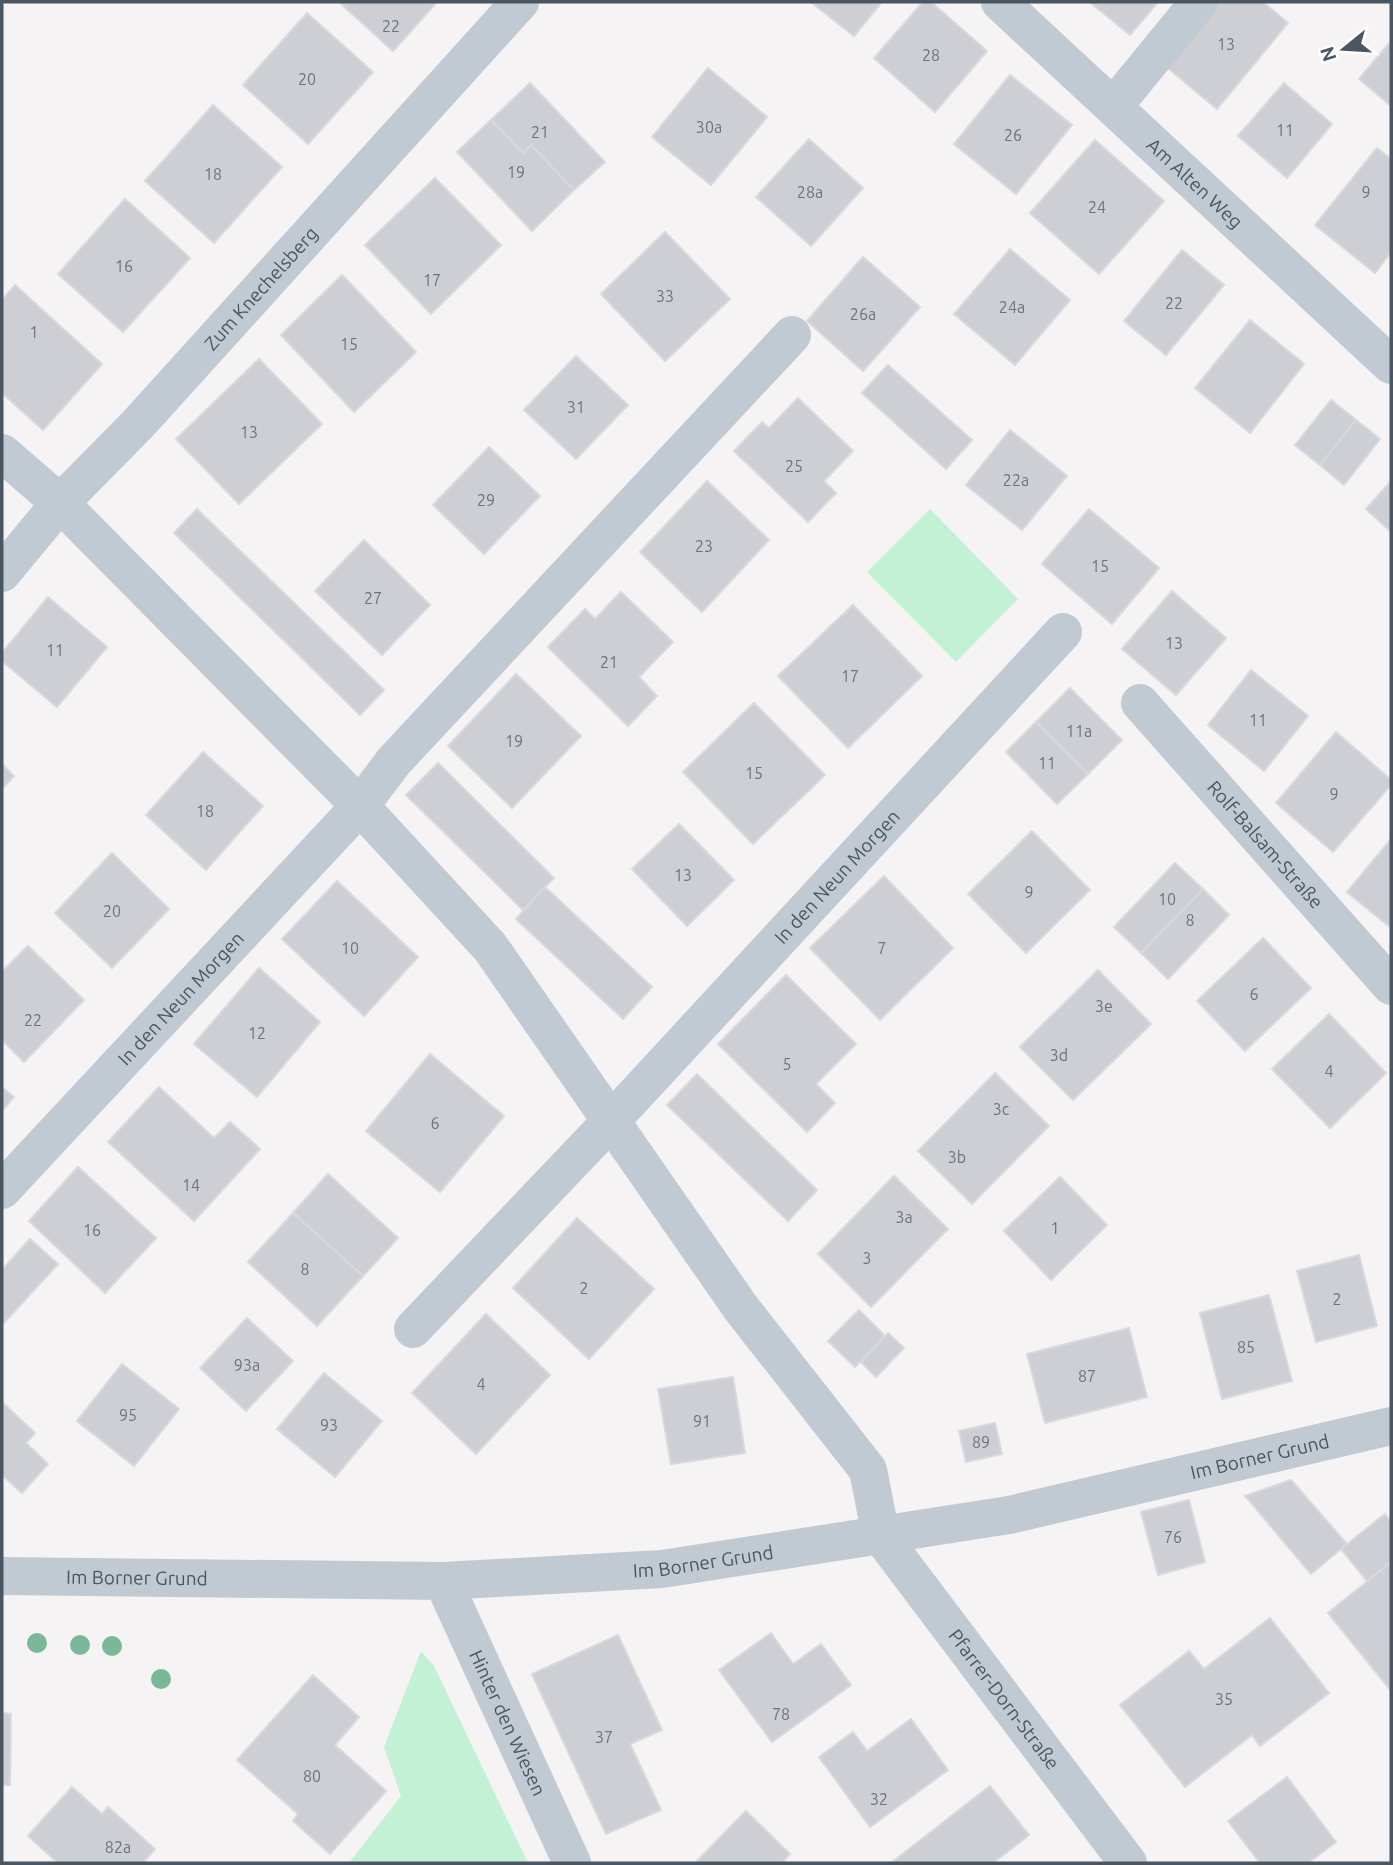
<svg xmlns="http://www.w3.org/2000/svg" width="1393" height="1865" viewBox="0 0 1393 1865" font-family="Ubuntu,sans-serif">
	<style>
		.green { fill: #c3f1d5 }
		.building { fill: #cdcfd5; stroke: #d7d9de; stroke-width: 2 }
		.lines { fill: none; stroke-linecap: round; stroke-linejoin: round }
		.minor { stroke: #c1cad2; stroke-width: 38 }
		.tree { fill: #7bb799 }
		.labels { text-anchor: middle; stroke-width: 7; stroke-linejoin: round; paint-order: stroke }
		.number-label { font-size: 16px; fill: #6b747e }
		.street-label { font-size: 19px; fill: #4a5661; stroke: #fff }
	</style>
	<rect width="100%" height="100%" fill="#f5f3f3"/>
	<!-- green -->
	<g class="green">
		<polygon points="930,509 1018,599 956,662 867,572"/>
		<polygon points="421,1651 434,1666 528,1863 349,1863 401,1796 384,1747"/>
	</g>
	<!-- building -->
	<g class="building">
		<polygon points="339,2 437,2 393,51"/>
		<polygon points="811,2 882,2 854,36"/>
		<polygon points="923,2 931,2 987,51 935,112 874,58"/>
		<polygon points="1090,2 1158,2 1130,35"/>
		<polygon points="1216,2 1263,2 1288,23 1217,109 1163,64"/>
		<polygon points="307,13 373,72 308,144 243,85"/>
		<polygon points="1391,41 1391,106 1359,79"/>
		<polygon points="708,68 767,117 711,185 652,137"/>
		<polygon points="1010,75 1072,125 1016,194 954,144"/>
		<polygon points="530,83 605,162 574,190 531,145 523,153 491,120"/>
		<polygon points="1284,83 1332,124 1287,178 1238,136"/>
		<polygon points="213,105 282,167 214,243 145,181"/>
		<polygon points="491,120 523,153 531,145 574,190 532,231 457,152"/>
		<polygon points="809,139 863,188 811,246 756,197"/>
		<polygon points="1095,140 1164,201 1099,274 1030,213"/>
		<polygon points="1377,148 1391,159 1391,252 1375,273 1315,225"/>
		<polygon points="435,178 501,245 431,314 365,245"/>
		<polygon points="125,199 190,258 123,332 58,274"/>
		<polygon points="665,232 730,299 665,361 601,294"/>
		<polygon points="1010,249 1070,300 1015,365 954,314"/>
		<polygon points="1182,250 1224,285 1166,355 1124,321"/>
		<polygon points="863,257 920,307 863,371 807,321"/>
		<polygon points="342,275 416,352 354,412 281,335"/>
		<polygon points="15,285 102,364 43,430 2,393 2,300"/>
		<polygon points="1250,320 1304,364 1250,433 1195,388"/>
		<polygon points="576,356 628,405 576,459 524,410"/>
		<polygon points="259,359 322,424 239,504 176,439"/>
		<polygon points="888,365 972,440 946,469 862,393"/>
		<polygon points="798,398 853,451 824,481 836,493 808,522 734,451 762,422 769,428"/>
		<polygon points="1331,400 1356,420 1320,465 1295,445"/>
		<polygon points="1356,420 1380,439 1344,485 1320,465"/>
		<polygon points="1010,430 1067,476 1022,530 966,485"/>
		<polygon points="489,447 540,496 484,554 433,505"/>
		<polygon points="707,481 769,540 702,612 640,552"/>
		<polygon points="1391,481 1391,532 1366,509"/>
		<polygon points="197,509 384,690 360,715 174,533"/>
		<polygon points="1089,509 1159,568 1112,624 1042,564"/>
		<polygon points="364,540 430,605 382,655 315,591"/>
		<polygon points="1172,591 1226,638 1176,695 1122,649"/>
		<polygon points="621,592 673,642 639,677 657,696 628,726 548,647 585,609 595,619"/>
		<polygon points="48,597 107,647 57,707 2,661 2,653"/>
		<polygon points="853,605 922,676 848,748 778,676"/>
		<polygon points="1251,670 1308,716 1264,771 1208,725"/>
		<polygon points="516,674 581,736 512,808 448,746"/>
		<polygon points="1070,688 1122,740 1088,774 1036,722"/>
		<polygon points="754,703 825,775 753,844 683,772"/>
		<polygon points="1036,722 1088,774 1057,804 1006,752"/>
		<polygon points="1336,732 1391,780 1391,785 1333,852 1276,803"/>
		<polygon points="203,752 263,806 206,870 146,815"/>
		<polygon points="438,763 554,878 523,910 406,795"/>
		<polygon points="2,764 14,776 2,789"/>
		<polygon points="679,824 734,880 687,926 632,869"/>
		<polygon points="1032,831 1090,890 1026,953 968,894"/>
		<polygon points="1391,839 1391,928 1347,892"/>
		<polygon points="112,853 169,909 112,968 55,913"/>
		<polygon points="1175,863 1203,889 1141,953 1114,927"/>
		<polygon points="884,876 953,948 880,1020 810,948"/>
		<polygon points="337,881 418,957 364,1016 282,939"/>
		<polygon points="545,887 652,987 623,1019 516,919"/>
		<polygon points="1203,889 1229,915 1168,979 1141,953"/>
		<polygon points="1263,938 1311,988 1245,1051 1197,1001"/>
		<polygon points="28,946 84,1000 24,1062 2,1040 2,972"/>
		<polygon points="259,968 320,1022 257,1097 194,1044"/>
		<polygon points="1098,970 1151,1024 1073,1100 1020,1047"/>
		<polygon points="786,975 856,1044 816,1084 835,1103 807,1132 718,1044"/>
		<polygon points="1329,1014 1386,1073 1330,1128 1272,1069"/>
		<polygon points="430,1054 504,1116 440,1192 366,1131"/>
		<polygon points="995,1073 1049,1126 972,1204 918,1151"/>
		<polygon points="697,1074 817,1190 788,1221 667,1105"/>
		<polygon points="2,1087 14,1097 2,1111"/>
		<polygon points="159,1087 214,1138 230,1122 260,1149 194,1221 108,1142"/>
		<polygon points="78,1167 156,1238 105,1293 29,1221"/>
		<polygon points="328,1174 398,1238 363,1276 293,1213"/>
		<polygon points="894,1176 948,1229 871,1307 818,1254"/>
		<polygon points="1060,1177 1107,1225 1051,1280 1004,1231"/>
		<polygon points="293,1213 363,1276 317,1326 248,1262"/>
		<polygon points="577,1218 654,1289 589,1359 513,1288"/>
		<polygon points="30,1239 58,1264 2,1325 2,1270"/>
		<polygon points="1359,1255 1377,1326 1316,1342 1297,1271"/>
		<polygon points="1269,1295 1292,1381 1222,1399 1200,1313"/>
		<polygon points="859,1310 885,1336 855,1367 828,1341"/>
		<polygon points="486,1314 550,1375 476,1454 412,1393"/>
		<polygon points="247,1318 293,1361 246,1411 200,1368"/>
		<polygon points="1129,1328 1147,1397 1045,1423 1027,1354"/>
		<polygon points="888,1333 904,1348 876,1377 861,1362"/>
		<polygon points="122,1364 179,1409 134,1466 77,1421"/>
		<polygon points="324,1373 382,1421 335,1477 277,1429"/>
		<polygon points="733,1377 745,1453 671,1464 658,1389"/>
		<polygon points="2,1402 35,1433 26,1443 48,1464 22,1493 2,1475"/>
		<polygon points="995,1423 1002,1454 966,1462 959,1431"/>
		<polygon points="1291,1480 1347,1544 1311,1574 1245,1496"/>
		<polygon points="1189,1500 1205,1562 1158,1575 1141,1512"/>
		<polygon points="1385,1514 1391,1522 1391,1562 1367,1581 1341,1549"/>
		<polygon points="1390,1563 1391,1564 1391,1691 1328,1613"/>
		<polygon points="1270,1618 1329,1693 1260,1746 1252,1735 1185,1787 1120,1705 1189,1651 1204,1669"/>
		<polygon points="771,1633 793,1664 821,1644 851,1685 772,1742 719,1670"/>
		<polygon points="618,1635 662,1730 630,1744 661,1810 606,1834 532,1674"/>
		<polygon points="313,1675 359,1717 335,1745 386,1791 330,1854 293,1821 298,1814 237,1760"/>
		<polygon points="2,1713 11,1714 10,1785 2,1785"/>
		<polygon points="911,1719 948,1770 870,1827 819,1757 853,1732 867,1751"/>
		<polygon points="1287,1777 1336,1842 1308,1863 1260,1863 1228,1821"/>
		<polygon points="990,1786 1029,1835 993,1863 891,1863"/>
		<polygon points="72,1787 102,1814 108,1807 155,1849 143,1863 58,1863 28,1836"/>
		<polygon points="746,1811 790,1854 782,1863 695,1863"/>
	</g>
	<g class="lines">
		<!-- minor -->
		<g class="minor">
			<path id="s1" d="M1000,2L1391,365"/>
			<polyline points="1113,107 1199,2"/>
			<path id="s2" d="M2,453L60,503L360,806L490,947L741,1308L868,1470L881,1536L1128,1863"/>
			<path id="s3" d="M2,573L60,503L138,424L520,2"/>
			<path id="s4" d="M1140,703L1391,986"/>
			<path id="s5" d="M2,1190L360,806L394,761L792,335"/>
			<path id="s6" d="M413,1329L610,1122L1063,632"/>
			<path id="s7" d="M2,1576L443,1581L662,1569L1009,1515L1391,1426"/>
			<path id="s8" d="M443,1581L572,1863"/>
		</g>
	</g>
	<!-- trees -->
	<g class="tree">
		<circle cx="37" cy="1643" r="10"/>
		<circle cx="80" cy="1645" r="10"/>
		<circle cx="112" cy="1646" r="10"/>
		<circle cx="161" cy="1679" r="10"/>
	</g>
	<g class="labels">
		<!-- number labels -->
		<g class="number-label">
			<text x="391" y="32">22</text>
			<text x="1226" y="50">13</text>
			<text x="931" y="61">28</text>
			<text x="307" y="85">20</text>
			<text x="709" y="133">30a</text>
			<text x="1285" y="136">11</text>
			<text x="540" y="138">21</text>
			<text x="1013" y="141">26</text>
			<text x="516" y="178">19</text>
			<text x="213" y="180">18</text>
			<text x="810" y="198">28a</text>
			<text x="1366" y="198">9</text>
			<text x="1097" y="213">24</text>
			<text x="124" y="272">16</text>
			<text x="432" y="286">17</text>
			<text x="665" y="302">33</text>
			<text x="1174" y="309">22</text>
			<text x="1012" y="313">24a</text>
			<text x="863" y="320">26a</text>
			<text x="34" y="338">1</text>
			<text x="349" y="350">15</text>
			<text x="576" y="413">31</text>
			<text x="249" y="438">13</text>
			<text x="794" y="472">25</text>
			<text x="1016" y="486">22a</text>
			<text x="486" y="506">29</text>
			<text x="704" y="552">23</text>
			<text x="1100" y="572">15</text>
			<text x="373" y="604">27</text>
			<text x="1174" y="649">13</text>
			<text x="55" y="656">11</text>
			<text x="609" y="668">21</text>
			<text x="850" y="682">17</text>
			<text x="1258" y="726">11</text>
			<text x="1079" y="737">11a</text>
			<text x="514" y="747">19</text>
			<text x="1047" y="769">11</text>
			<text x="754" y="779">15</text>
			<text x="1334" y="800">9</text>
			<text x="205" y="817">18</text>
			<text x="683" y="881">13</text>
			<text x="1029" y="898">9</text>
			<text x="1167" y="905">10</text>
			<text x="112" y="917">20</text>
			<text x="1190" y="926">8</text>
			<text x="350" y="954">10</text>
			<text x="882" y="954">7</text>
			<text x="1254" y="1000">6</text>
			<text x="1104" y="1012">3e</text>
			<text x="33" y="1026">22</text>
			<text x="257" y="1039">12</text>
			<text x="1059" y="1061">3d</text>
			<text x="787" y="1070">5</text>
			<text x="1329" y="1077">4</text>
			<text x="1001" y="1115">3c</text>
			<text x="435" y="1129">6</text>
			<text x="957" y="1163">3b</text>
			<text x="191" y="1191">14</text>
			<text x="904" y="1223">3a</text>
			<text x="1055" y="1234">1</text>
			<text x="92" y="1236">16</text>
			<text x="867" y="1264">3</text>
			<text x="305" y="1275">8</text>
			<text x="584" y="1294">2</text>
			<text x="1337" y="1305">2</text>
			<text x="1246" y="1353">85</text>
			<text x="247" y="1371">93a</text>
			<text x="1087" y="1382">87</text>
			<text x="481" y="1390">4</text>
			<text x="128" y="1421">95</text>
			<text x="702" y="1427">91</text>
			<text x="329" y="1431">93</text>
			<text x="981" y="1448">89</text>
			<text x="1173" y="1543">76</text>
			<text x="1224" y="1705">35</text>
			<text x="781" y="1720">78</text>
			<text x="604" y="1743">37</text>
			<text x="312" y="1782">80</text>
			<text x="879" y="1805">32</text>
			<text x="118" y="1853">82a</text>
		</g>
		<!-- street labels -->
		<g class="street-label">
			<text dy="7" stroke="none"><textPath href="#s1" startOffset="266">Am Alten Weg</textPath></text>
			<text dy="7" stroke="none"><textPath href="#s3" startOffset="385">Zum Knechelsberg</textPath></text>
			<text dy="7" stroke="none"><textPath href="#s4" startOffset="189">Rolf-Balsam-Straße</textPath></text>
			<text dy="7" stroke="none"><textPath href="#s6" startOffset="620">In den Neun Morgen</textPath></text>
			<text dy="7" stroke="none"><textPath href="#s5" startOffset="262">In den Neun Morgen</textPath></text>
			<text dy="7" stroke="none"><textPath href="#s7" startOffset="1269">Im Borner Grund</textPath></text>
			<text dy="7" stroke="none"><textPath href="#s7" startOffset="702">Im Borner Grund</textPath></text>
			<text dy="7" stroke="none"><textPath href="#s7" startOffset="135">Im Borner Grund</textPath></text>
			<text dy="7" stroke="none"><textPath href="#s2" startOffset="1612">Pfarrer-Dorn-Straße</textPath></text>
			<text dy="7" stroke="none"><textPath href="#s8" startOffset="156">Hinter den Wiesen</textPath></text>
		</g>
	</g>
	<!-- border -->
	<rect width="1393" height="1865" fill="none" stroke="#4a5661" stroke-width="7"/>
	<!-- north arrow -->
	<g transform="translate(1344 49) rotate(252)" stroke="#ffffff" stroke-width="5" paint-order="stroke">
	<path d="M0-5L12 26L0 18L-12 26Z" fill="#4a5661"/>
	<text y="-10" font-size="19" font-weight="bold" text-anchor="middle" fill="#4a5661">N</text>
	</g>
</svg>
